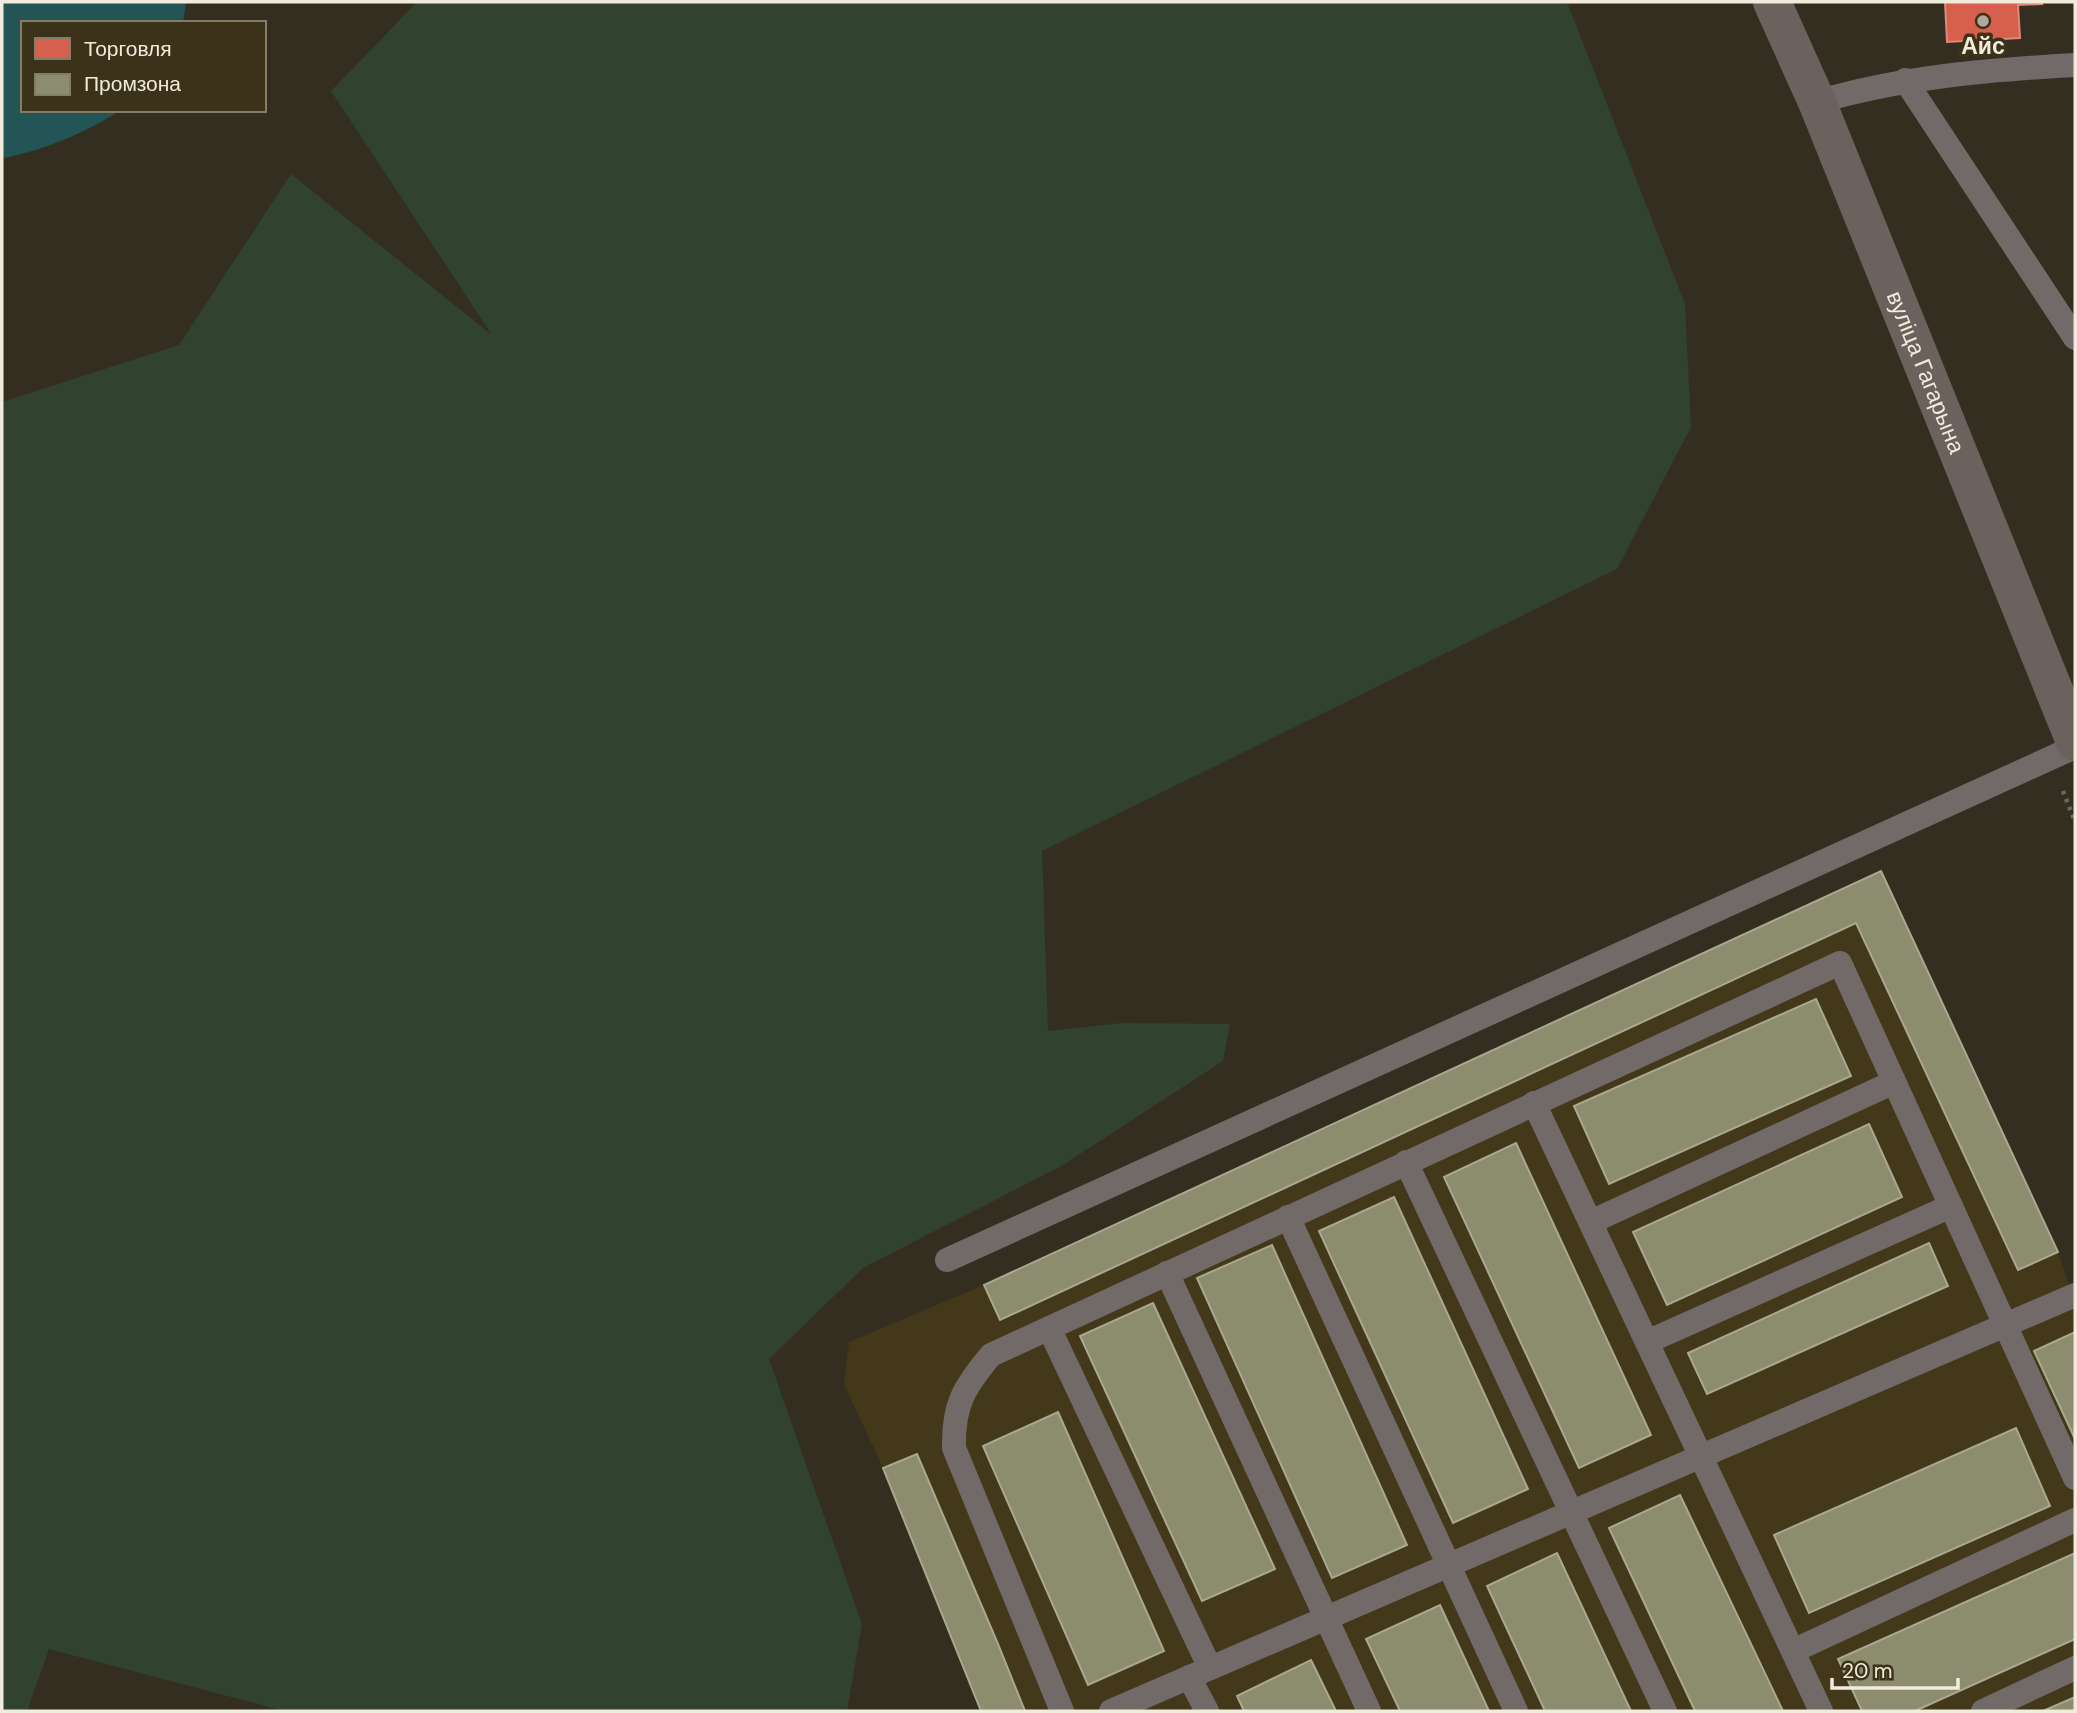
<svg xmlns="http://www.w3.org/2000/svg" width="2077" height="1713" viewBox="0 0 2077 1713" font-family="'DM Sans',sans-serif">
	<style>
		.built { fill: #433819 }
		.green { fill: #31422e }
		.water { fill: #235456 }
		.shops { fill: #d6604d; stroke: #de8a78; stroke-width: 2 }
		.industry { fill: #8c8c6e; stroke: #aaa88f; stroke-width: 2 }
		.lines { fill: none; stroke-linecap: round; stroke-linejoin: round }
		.path { stroke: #6c6762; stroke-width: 4.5; stroke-dasharray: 3.5 5; stroke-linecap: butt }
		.lane { stroke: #716a69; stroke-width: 24 }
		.secondary { stroke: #6b625e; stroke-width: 38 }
		.poi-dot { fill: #afa99b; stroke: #3c3219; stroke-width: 2.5 }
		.labels { text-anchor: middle; stroke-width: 7; stroke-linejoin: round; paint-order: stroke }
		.poi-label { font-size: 23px; font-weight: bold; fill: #f1ebdc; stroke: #3c3219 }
		.street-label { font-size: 23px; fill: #f1ebdc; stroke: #3c3219 }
	</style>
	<rect width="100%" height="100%" fill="#342e21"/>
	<!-- built -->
	<polygon class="built" points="1881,871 2058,1252 2075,1303 2075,1711 981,1711 883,1468 844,1384 849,1342 984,1285"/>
	<!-- green -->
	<polygon class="green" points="417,2 1567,2 1685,304 1691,427 1617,569 1042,851 1048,1031 1122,1023 1230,1024 1223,1061 1063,1165 863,1268 769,1359 862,1624 847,1711 284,1711 49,1649 27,1711 2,1711 2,402 179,345 291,174 492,335 331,91"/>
	<!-- water -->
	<path class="water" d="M2,2H186L183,23H23V110H121C83,134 49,148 5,158L2,156Z"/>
	<!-- shops -->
	<polygon class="shops" points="1945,2 2041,2 2042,4 2018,5 2020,38 1947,42"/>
	<!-- industry -->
	<g class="industry">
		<polygon points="1881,871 2058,1252 2018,1270 1856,923 1000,1320 984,1285"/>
		<polygon points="1816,999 1851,1076 1609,1184 1574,1106"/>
		<polygon points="1869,1124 1902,1197 1667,1305 1633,1232"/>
		<polygon points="1516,1143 1651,1435 1579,1468 1444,1177"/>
		<polygon points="1394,1197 1528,1489 1453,1523 1319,1231"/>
		<polygon points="1929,1243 1948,1286 1707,1394 1688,1353"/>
		<polygon points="1272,1245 1407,1545 1332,1578 1197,1278"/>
		<polygon points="1153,1303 1275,1569 1202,1601 1080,1336"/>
		<polygon points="2075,1332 2075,1439 2034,1351"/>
		<polygon points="1058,1412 1164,1651 1088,1685 983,1446"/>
		<polygon points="2016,1428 2050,1506 1809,1613 1774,1535"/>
		<polygon points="917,1454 998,1644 1025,1711 981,1711 883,1468"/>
		<polygon points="1680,1495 1783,1711 1695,1711 1609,1528"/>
		<polygon points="1557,1553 1631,1711 1545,1711 1487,1586"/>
		<polygon points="2075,1553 2075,1639 1915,1711 1862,1711 1838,1659"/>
		<polygon points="1440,1605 1489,1711 1400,1711 1366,1639"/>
		<polygon points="1311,1660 1336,1711 1244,1711 1237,1696"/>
		<polygon points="2075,1697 2075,1711 2043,1711"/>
	</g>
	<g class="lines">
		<!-- path -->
		<polyline class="path" points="2063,791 2075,822"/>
		<!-- lane -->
		<g class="lane">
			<polyline points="1905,80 2075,338"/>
			<path d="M1817,102C1902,77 1987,70 2075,65"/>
			<polyline points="1534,1103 1821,1711"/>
			<polyline points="1406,1162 1665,1711"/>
			<polyline points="1288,1217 1516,1711"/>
			<polyline points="1591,1222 1894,1082"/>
			<polyline points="947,1260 2075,747"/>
			<polyline points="1167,1273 1369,1711"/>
			<polyline points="1049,1328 1210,1668"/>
			<polyline points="1647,1342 1951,1206"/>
			<polyline points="1793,1651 2075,1520"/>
			<polyline points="1189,1677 1207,1711"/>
			<path d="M1062,1711L954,1448C953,1405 964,1387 991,1355L1840,963L2075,1478"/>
			<polyline points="1111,1711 2075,1295"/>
			<polyline points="1983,1711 2075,1668"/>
		</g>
		<!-- secondary -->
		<path class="secondary" id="s1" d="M1772,2L1817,102L2075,742"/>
	</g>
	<!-- markers -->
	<circle class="poi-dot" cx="1983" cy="21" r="7"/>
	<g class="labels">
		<!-- poi labels -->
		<g class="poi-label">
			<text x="1983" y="54">Айс</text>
		</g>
		<!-- street labels -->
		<g class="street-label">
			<text dy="8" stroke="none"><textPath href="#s1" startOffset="401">вуліца Гагарына</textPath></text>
		</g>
	</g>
	<!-- border -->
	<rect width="2077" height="1713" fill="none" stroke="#f1ebdc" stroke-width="7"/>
	<!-- legend -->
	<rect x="21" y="21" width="245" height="91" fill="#3c3219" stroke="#847c67" stroke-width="2"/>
	<rect x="35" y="38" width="35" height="21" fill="#d6604d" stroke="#847c67" stroke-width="2"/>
	<text x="84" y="56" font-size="21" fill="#f1ebdc">Торговля</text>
	<rect x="35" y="74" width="35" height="21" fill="#8c8c6e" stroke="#847c67" stroke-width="2"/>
	<text x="84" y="91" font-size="21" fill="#f1ebdc">Промзона</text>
	<!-- scale -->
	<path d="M1832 1678v10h126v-10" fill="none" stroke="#f1ebdc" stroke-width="3.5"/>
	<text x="1842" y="1678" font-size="21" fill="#f1ebdc" stroke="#3c3219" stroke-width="5" paint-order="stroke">20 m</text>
</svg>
